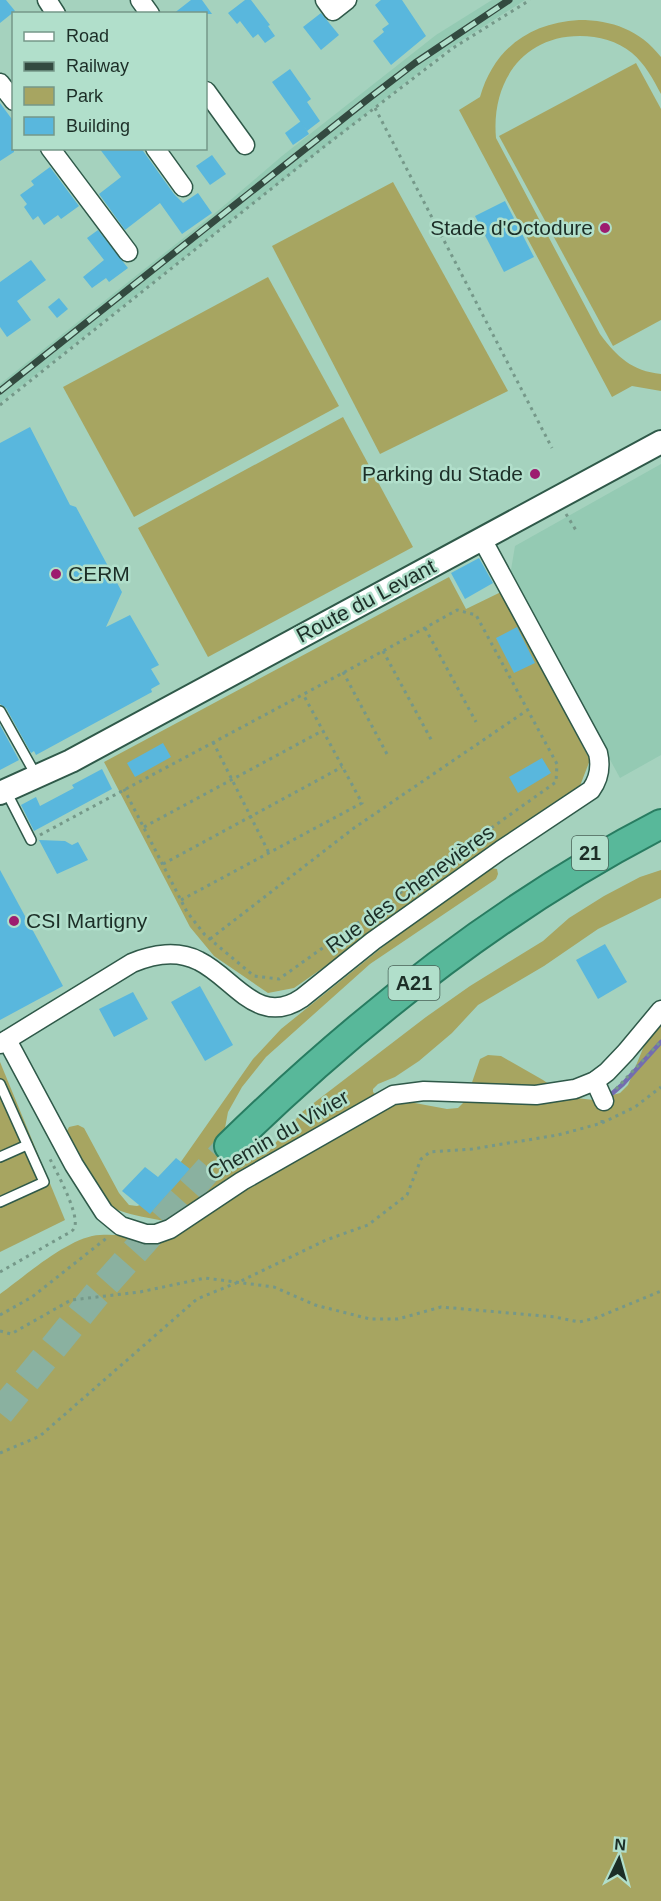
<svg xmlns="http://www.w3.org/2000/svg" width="661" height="1901" viewBox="0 0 661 1901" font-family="Arial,sans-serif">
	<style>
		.built { fill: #94cab3 }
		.green { fill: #a7a561 }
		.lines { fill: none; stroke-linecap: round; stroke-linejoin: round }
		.stream { stroke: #736cb0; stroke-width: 4.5 }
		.building { fill: #59b7dd }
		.trunk-tunnel { stroke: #8ab1a0; stroke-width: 28; stroke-dasharray: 28 14; stroke-linecap: butt }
		.service-casing { stroke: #2f5949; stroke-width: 12 }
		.minor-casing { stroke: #2f5949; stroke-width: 21 }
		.tertiary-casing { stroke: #2f5949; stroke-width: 26 }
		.trunk-casing { stroke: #287c61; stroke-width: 32 }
		.path { stroke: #759889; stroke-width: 3; stroke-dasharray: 3 4.5; stroke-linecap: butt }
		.service { stroke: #fff; stroke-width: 9 }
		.minor { stroke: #fff; stroke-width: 18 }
		.tertiary { stroke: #fff; stroke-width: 22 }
		.trunk { stroke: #58b89a; stroke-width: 28 }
		.rail-casing { stroke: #334a40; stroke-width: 7 }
		.rail { stroke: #b1dfcb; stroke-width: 4.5; stroke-dasharray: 14; stroke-linecap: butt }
		.poi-dot { fill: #9d1c6f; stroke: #b1dfcb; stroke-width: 2 }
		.labels { text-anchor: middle; stroke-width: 5; stroke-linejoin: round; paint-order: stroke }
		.shield { fill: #b1dfcb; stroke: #496358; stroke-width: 1.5 }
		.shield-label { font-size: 20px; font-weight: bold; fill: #1c2e27 }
		.poi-label { font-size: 21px; fill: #1c2e27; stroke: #b1dfcb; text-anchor: end }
		.street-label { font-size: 21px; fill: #1c2e27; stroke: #b1dfcb }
	</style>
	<rect width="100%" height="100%" fill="#a5d2be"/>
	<!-- built -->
	<g class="built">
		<polygon points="492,0 525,0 447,50 0,403 0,384 220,209 282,156 436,35"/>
		<polygon points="661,464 661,755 620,778 510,576 515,546"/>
	</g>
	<!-- green -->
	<g class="green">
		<path d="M579,20C612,20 640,30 661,57V94C653,79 645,64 632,53C617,41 599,36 580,36C522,36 491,83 496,138L600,334C617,357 632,371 661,374V391L632,386L612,397L459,110L480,97C494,48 530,23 579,20Z"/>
		<polygon points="636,63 661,109 661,320 613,346 499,136"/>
		<polygon points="393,182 508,391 380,454 272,246"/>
		<polygon points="268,277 339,406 134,517 63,387"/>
		<polygon points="343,417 413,547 208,657 138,528"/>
		<polygon points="449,577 466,609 501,592 590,760 578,791 294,988 268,993 214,956 190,927 104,762"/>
		<path d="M491,868L497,869L498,874L496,879L370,964L266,1057L242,1087L228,1112L222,1144L238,1157L249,1159L266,1154L302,1112L426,1017L470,986L543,941L569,918L604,896L640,877L661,870V898L598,929L544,966L478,1005L452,1033L419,1061L395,1077L378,1084L373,1089V1092L377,1096L447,1109L458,1108L466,1100L480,1059L488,1055L501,1056L543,1080L567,1097L594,1100L620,1093L628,1085L644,1046L661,1018V1901H0V1294C25,1276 70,1236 100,1235C123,1234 147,1238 170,1239L176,1234L171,1222C151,1218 110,1214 97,1196C86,1181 74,1150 66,1133L69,1127L78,1125L84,1128L119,1193L129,1205L137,1206L149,1202L164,1186L253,1059L281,1029L400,933Z"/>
		<polygon points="0,1062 65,1220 0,1252"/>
	</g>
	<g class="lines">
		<!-- stream -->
		<polyline class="stream" points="607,1098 623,1084 661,1042"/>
	</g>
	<!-- building -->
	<g class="building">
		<polygon points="0,0 6,0 15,11 0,23"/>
		<polygon points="191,0 202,0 212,14 173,14"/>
		<polygon points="245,0 251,0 270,25 268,26 275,36 265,43 258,34 253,38 240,21 237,24 228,13"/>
		<polygon points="381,0 402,0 426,36 391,65 373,41 384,32 382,29 389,24 375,5"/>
		<polygon points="321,13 339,35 321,50 303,27"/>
		<polygon points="290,69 311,99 307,102 320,121 307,131 272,82"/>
		<polygon points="0,103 14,122 14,152 0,161"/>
		<polygon points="301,121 309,134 293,145 285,133"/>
		<polygon points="99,148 141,148 174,194 183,203 198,193 212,213 182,234 160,203 125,230 99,194 121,177"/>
		<polygon points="212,155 226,174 210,185 196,166"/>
		<polygon points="50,167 79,206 61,219 58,215 44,225 38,216 33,220 24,207 27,204 20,195 34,185 31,181"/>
		<polygon points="505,201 534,257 504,272 475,216"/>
		<polygon points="98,230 128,268 109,282 106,278 92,288 83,277 104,260 87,238"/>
		<polygon points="31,260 46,280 17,301 31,320 7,337 0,327 0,282"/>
		<polygon points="59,298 68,309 57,318 48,307"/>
		<polygon points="30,427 70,505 76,507 122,592 106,627 130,615 159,665 151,669 160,684 151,689 152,692 36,755 34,751 31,753 6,708 0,704 0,443"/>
		<polygon points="479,558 493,583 465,599 451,573"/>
		<polygon points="517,627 535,663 514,673 496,638"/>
		<polygon points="0,725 19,760 0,770"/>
		<polygon points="163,743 171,757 135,777 127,763"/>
		<polygon points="542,758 551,773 518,793 509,777"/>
		<polygon points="102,769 112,789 34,831 21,805 36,797 40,806 74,788 72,785"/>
		<polygon points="39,840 65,841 72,845 78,842 88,860 57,874"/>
		<polygon points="0,870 63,986 0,1020"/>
		<polygon points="605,944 627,982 598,999 576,960"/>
		<polygon points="200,986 233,1045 205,1061 171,1002"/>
		<polygon points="133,992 148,1019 114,1037 99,1009"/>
		<polygon points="176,1158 190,1169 150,1214 122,1191 145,1167 158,1177"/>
	</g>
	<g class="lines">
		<!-- trunk-tunnel -->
		<polyline class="trunk-tunnel" points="0,1413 96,1295 229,1146"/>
		<defs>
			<g id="service">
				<polyline points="0,711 37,777"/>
				<polyline points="10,799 31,840"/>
				<polyline points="0,1084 44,1182 0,1202"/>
				<polyline points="0,1157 27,1145"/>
			</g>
			<g id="minor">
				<polyline points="47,0 56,14"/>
				<polyline points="140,0 150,14"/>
				<polyline points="325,0 333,11 347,0"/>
				<polyline points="0,83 14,101"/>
				<polyline points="206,91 245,145"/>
				<polyline points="50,148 128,252"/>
				<polyline points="155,148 183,187"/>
				<polyline points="7,1040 74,1165 104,1212 121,1226 146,1234 156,1234 170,1229 242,1181 393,1095 424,1091 536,1095 575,1089 595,1081 607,1072 626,1052 661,1010"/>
				<path d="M0,1044L132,963C153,954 178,950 199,961C234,978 258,1028 302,998L373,941L501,850L591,790C599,779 601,766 598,753L482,539"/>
				<polyline points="595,1081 604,1101"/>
			</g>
			<polyline id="tertiary" points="0,793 71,761 661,442"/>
			<path id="trunk" d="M229,1146C358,1020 500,907 661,824"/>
		</defs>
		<!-- service casing -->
		<use href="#service" class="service-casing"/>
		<!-- minor casing -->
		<use href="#minor" class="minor-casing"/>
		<!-- tertiary casing -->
		<use href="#tertiary" class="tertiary-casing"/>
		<!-- trunk casing -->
		<use href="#trunk" class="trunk-casing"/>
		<!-- path -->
		<g class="path">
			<polyline points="375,108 552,448"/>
			<polyline points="0,405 325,146 453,48 530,0"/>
			<polyline points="566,514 577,532"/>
			<polyline points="425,628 476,722"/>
			<polyline points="383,651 433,743"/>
			<polyline points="343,672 388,756"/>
			<polyline points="213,742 269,853"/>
			<polyline points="144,827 322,731"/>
			<path d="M40,835C179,760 320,687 457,610L476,615L557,764L556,782L279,979L254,976L205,935L187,912L124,789"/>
			<polyline points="163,864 342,767"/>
			<polyline points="181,900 362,803 303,694"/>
			<polyline points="210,939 354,828 526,711"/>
			<polyline points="616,1089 661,1041"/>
			<polyline points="602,1123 635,1107 661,1087"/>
			<path d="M0,1272L65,1235C69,1233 74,1231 75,1226C78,1211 57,1173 50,1159"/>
			<polyline points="0,1315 32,1297 108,1237"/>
			<polyline points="0,1331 11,1334 71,1300 140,1292 205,1278 274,1287 315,1305 370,1319 398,1319 441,1307 555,1317 579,1322 596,1318 661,1291"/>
			<polyline points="0,1453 40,1436 197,1299 241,1281 326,1240 368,1225 407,1195 421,1159 430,1152 472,1149 558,1135 602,1123 602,1117"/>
		</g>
		<!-- service -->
		<use href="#service" class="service"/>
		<!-- minor -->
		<use href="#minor" class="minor"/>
		<!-- tertiary -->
		<use href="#tertiary" class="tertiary"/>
		<!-- trunk -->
		<use href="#trunk" class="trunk"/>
		<defs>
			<polyline id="rail" points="0,391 368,99 415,63 509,0"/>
		</defs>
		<!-- rail casing -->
		<use href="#rail" class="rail-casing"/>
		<!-- rail -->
		<use href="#rail" class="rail"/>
	</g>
	<!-- markers -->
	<g class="poi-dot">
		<circle cx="605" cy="228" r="6"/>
		<circle cx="535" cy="474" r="6"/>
		<circle cx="56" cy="574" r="6"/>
		<circle cx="14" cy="921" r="6"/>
	</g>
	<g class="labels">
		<!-- shield labels -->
		<g class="shield">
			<rect x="572" y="836" width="36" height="34" rx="4.5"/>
			<rect x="388.5" y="966" width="51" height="34" rx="4.5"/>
		</g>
		<g class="shield-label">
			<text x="590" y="860">21</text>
			<text x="414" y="990">A21</text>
		</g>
		<!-- poi labels -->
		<g class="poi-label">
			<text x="593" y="235">Stade d'Octodure</text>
			<text x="523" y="481">Parking du Stade</text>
			<text x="68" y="581" text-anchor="start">CERM</text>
			<text x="26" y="928" text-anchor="start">CSI Martigny</text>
		</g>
		<!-- street labels -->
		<g class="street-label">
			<text transform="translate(366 601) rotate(-28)" y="7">Route du Levant</text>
			<text transform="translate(410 889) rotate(-36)" y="7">Rue des Chenevières</text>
			<text transform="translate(278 1135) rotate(-30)" y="7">Chemin du Vivier</text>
		</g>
	</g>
	<!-- legend -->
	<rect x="12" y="12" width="195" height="138" fill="#b1dfcb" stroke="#759889" stroke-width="1.5"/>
	<rect x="24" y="32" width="30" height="9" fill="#ffffff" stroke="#759889" stroke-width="1.5"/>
	<text x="66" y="42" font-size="18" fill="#1c2e27">Road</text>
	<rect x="24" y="62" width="30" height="9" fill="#334a40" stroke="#759889" stroke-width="1.5"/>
	<text x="66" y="72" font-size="18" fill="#1c2e27">Railway</text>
	<rect x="24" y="87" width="30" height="18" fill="#a7a561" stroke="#759889" stroke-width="1.5"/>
	<text x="66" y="102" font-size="18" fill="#1c2e27">Park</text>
	<rect x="24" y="117" width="30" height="18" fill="#59b7dd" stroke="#759889" stroke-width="1.5"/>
	<text x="66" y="132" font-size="18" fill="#1c2e27">Building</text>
	<!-- north arrow -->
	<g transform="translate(619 1859) rotate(5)" stroke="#b1dfcb" stroke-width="4.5" paint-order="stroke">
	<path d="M0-4.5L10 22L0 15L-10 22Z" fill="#1c2e27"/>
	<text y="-9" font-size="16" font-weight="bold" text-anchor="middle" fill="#1c2e27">N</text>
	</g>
</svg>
